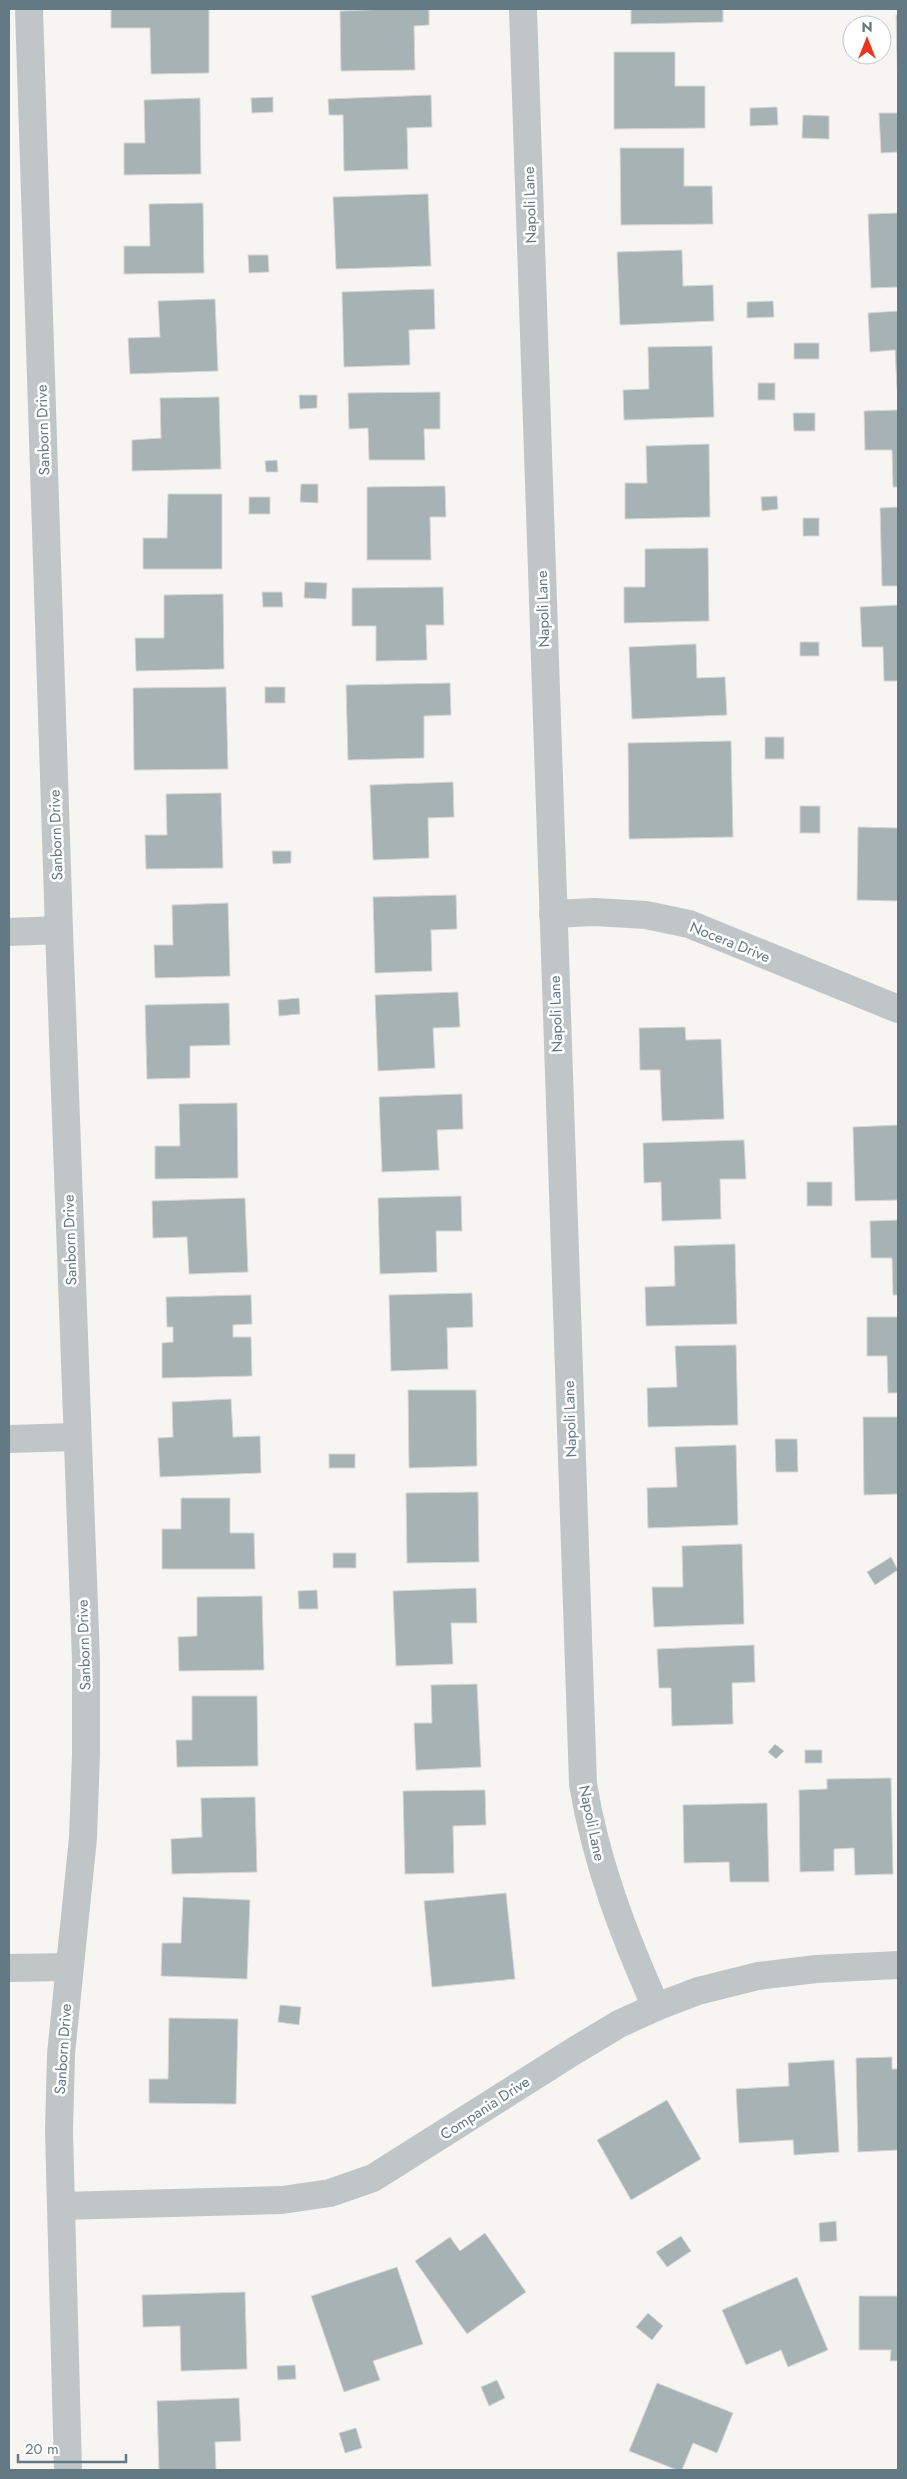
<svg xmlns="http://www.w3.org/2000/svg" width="907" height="2479" viewBox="0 0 907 2479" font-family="Jost,sans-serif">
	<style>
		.building { fill: #a7b2b5; stroke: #d7d7d4 }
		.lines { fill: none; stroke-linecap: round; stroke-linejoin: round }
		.street { stroke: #c0c6c8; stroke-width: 28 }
		.labels { text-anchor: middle; stroke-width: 5; stroke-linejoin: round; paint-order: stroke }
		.street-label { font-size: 15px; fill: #637984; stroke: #fff }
	</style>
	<rect width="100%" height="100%" fill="#f6f5f2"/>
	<!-- building -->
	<g class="building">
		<polygon points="111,9 209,9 209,73 151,74 150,28 111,28"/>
		<polygon points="386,9 429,9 429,25 414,26 415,70 341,71 340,11"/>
		<polygon points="631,9 723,9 723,22 631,24"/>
		<polygon points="896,15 898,15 898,91"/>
		<polygon points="614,52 675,52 675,86 705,86 705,128 614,129"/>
		<polygon points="431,95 432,127 407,128 408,169 344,171 343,115 329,115 328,99"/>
		<polygon points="273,97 273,112 252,113 251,98"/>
		<polygon points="200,98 201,174 124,175 124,143 145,143 144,100"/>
		<polygon points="777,107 778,125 750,126 750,108"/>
		<polygon points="879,113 898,113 898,152 881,153"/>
		<polygon points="803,115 829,116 829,139 802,138"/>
		<polygon points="620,148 684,148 684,186 712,186 713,224 621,225"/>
		<polygon points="428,194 431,266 336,269 333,197"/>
		<polygon points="203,203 204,273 124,274 124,246 150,246 149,204"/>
		<polygon points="898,213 898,287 871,288 868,214"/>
		<polygon points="682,250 683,286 713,285 714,321 620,325 617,252"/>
		<polygon points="248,255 268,255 269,272 249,273"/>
		<polygon points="434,289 435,329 409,330 410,365 344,367 342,292"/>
		<polygon points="215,299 218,371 130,374 128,338 160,337 158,301"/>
		<polygon points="773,301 774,317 747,318 747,302"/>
		<polygon points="898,311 898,389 897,389 895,350 870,352 868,313"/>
		<rect x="794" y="343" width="25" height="16"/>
		<polygon points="712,346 714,417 624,420 623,390 649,389 648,347"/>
		<rect x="758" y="383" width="17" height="17"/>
		<polygon points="440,392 440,429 424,429 425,460 369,460 368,428 349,429 348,393"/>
		<polygon points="299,395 317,395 317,408 300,409"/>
		<polygon points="219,397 221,469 132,471 132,440 161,438 160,398"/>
		<polygon points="898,410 898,487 893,487 892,450 865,450 864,411"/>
		<polygon points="793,413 815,413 815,431 794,431"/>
		<polygon points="709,444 710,517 625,519 625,483 647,483 646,446"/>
		<polygon points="277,460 278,472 266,472 265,461"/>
		<polygon points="301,484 318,484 318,503 300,502"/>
		<polygon points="445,486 446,517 430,517 431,560 367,560 367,487"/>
		<polygon points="168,494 222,494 222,569 143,569 143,538 167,538"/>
		<polygon points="777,496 778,509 762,511 761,497"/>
		<rect x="249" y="497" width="21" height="17"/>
		<polygon points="898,507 898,586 882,586 880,508"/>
		<rect x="803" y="518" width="16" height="18"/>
		<polygon points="708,548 709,621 624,623 624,587 645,587 645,549"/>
		<polygon points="305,582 327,583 326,599 304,598"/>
		<polygon points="443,587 444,625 426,625 427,660 376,661 376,626 352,626 352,588"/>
		<polygon points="262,592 282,592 283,607 263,607"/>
		<polygon points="223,594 224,669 136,671 135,638 164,638 164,595"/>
		<polygon points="898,605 898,681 884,681 883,647 862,647 860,607"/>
		<rect x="800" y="642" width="19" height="14"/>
		<polygon points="696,644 697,678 725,677 727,715 632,719 629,647"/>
		<polygon points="450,683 451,715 424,716 424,758 348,760 346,685"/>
		<polygon points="226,687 228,769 134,770 133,688"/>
		<rect x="265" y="687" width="20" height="16"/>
		<rect x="765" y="737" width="19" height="22"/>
		<polygon points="731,741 733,837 629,839 628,743"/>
		<polygon points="453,782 454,817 428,818 429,858 373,860 370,785"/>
		<polygon points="221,793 223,868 146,869 145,835 167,835 166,794"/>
		<rect x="800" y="806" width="20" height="27"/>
		<polygon points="858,827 898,828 898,901 857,900"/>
		<polygon points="272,851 291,851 291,863 273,864"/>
		<polygon points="456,895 457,929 431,930 432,971 375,973 373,897"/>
		<polygon points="228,903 230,976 155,978 154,945 173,945 172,905"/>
		<polygon points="458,992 460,1027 433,1028 435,1068 378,1071 375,995"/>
		<polygon points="299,998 300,1014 279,1016 278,1000"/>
		<polygon points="229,1003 230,1045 190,1046 190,1078 147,1079 145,1005"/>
		<polygon points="685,1027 686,1040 721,1039 724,1119 662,1121 660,1070 640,1070 639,1028"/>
		<polygon points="462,1094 463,1129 437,1130 439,1170 382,1172 379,1097"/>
		<polygon points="237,1103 238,1178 155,1179 155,1146 180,1146 179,1104"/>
		<polygon points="898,1125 898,1200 855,1201 853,1127"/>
		<polygon points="744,1140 746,1179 720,1179 721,1219 662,1221 661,1182 644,1183 643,1143"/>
		<rect x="807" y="1182" width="25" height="24"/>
		<polygon points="461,1196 462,1231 436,1231 437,1272 380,1274 378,1198"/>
		<polygon points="245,1198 248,1272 189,1274 187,1237 153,1238 152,1201"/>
		<polygon points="898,1220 898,1295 893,1295 892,1258 871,1258 870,1221"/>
		<polygon points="735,1244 737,1324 646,1326 645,1287 675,1286 674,1246"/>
		<polygon points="472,1293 473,1327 447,1328 448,1369 391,1371 389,1295"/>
		<polygon points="251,1295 252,1324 233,1325 233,1337 251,1337 252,1376 162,1378 162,1343 173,1342 173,1327 167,1327 166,1297"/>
		<polygon points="867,1317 898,1317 898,1393 888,1393 887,1356 867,1356"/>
		<polygon points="736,1345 738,1425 648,1427 647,1388 677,1387 675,1346"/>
		<polygon points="408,1390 476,1390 477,1466 409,1468"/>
		<polygon points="231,1399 233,1437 260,1436 261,1473 160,1477 158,1438 173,1437 172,1402"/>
		<polygon points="863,1417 898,1417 898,1494 864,1495"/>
		<polygon points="775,1439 797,1439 798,1472 776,1472"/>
		<polygon points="736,1445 738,1525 648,1528 647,1488 677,1487 675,1447"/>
		<rect x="329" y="1454" width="26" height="14"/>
		<polygon points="478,1492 479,1562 407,1563 406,1493"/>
		<polygon points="181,1498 230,1498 230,1533 254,1533 255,1569 162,1569 162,1529 181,1529"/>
		<polygon points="742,1544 744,1624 654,1627 652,1587 683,1587 682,1546"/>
		<rect x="333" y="1553" width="23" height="15"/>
		<polygon points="891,1557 898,1570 875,1585 867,1572"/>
		<polygon points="476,1588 477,1623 451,1623 453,1664 396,1666 393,1591"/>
		<polygon points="317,1590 318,1609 299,1609 298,1591"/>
		<polygon points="262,1596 264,1670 179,1671 178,1637 197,1636 197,1597"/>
		<polygon points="754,1645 755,1682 732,1683 733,1724 672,1726 671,1688 659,1688 657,1649"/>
		<polygon points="477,1684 481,1767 416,1770 414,1723 432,1723 431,1685"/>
		<polygon points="192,1696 257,1696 258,1766 177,1767 176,1740 192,1740"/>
		<polygon points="775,1744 784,1751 776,1759 768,1752"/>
		<rect x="805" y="1750" width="17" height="13"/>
		<polygon points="891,1778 893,1874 855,1875 854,1848 834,1849 834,1871 800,1872 799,1790 827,1789 827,1779"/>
		<polygon points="485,1790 486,1825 453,1826 454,1873 405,1874 403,1791"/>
		<polygon points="255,1797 257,1872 172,1874 171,1839 202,1837 201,1798"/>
		<polygon points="767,1803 769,1882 730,1882 729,1862 684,1863 683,1805"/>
		<polygon points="506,1893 515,1979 432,1987 424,1901"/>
		<polygon points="183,1897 250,1900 247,1979 161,1976 162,1943 181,1943"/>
		<polygon points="280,2005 301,2007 299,2025 278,2022"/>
		<polygon points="169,2018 238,2019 236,2104 149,2103 149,2079 168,2079"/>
		<polygon points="892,2057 892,2069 898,2069 898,2150 858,2152 856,2058"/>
		<polygon points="834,2060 839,2152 794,2155 793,2140 739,2143 736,2089 789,2086 788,2063"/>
		<polygon points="667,2100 701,2159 631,2200 597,2140"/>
		<polygon points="836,2221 837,2241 820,2242 819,2223"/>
		<polygon points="485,2233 526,2292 467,2334 415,2261 450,2237 460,2251"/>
		<polygon points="681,2236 691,2251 667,2267 656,2252"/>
		<polygon points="397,2267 423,2344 373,2361 380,2380 344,2392 311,2296"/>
		<polygon points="797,2277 828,2350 788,2367 781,2350 746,2365 722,2310"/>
		<polygon points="245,2292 247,2369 181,2371 180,2326 143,2327 142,2295"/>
		<polygon points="859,2296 898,2296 898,2361 890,2361 891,2350 859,2350"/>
		<polygon points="648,2313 663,2326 652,2340 636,2327"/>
		<polygon points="295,2365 296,2379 278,2380 277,2366"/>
		<polygon points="497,2380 505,2398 489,2406 481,2387"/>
		<polygon points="657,2383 733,2413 717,2453 693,2443 682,2470 677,2470 629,2451"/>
		<polygon points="239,2398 241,2441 215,2442 216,2470 159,2470 157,2401"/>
		<polygon points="356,2428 362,2448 345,2453 339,2433"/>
	</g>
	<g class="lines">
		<!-- street -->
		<g class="street">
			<polyline points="29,9 59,930 86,1660 86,1754 83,1838 61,2054 59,2131 68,2470"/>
			<path d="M523,9L583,1784C596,1863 624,1935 656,2007"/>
			<polyline points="553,914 595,912 646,915 689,924 898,1009"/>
			<polyline points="9,932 59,930"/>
			<polyline points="9,1439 76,1437"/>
			<polyline points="9,1968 69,1967"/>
			<polyline points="61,2206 282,2200 330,2193 373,2178 574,2051 619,2024 656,2007 698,1991 758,1976 816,1969 898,1965"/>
		</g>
	</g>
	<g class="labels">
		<!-- street labels -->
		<g class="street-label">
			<text transform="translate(530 205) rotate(-92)" y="5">Napoli Lane</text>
			<text transform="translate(43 430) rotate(-92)" y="5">Sanborn Drive</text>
			<text transform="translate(543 609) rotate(-92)" y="5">Napoli Lane</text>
			<text transform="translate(56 835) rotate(-92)" y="5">Sanborn Drive</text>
			<text transform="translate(730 942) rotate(22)" y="5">Nocera Drive</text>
			<text transform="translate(556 1014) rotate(-92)" y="5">Napoli Lane</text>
			<text transform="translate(70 1240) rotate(-92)" y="5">Sanborn Drive</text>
			<text transform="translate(570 1419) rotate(-92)" y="5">Napoli Lane</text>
			<text transform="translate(84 1645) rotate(-92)" y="5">Sanborn Drive</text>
			<text transform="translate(592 1823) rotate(78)" y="5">Napoli Lane</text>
			<text transform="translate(63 2049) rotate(-86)" y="5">Sanborn Drive</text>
			<text transform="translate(485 2108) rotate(-33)" y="5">Compania Drive</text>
		</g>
	</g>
	<!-- border -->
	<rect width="907" height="2479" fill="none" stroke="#637984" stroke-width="20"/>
	<!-- north arrow -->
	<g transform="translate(867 40)"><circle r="24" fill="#ffffff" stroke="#c1c9ce"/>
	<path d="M0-4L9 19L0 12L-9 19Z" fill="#eb341c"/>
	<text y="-8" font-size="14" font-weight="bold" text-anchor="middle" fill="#637984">N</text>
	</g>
	<!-- scale -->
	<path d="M18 2454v8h108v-8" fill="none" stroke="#637984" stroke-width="2.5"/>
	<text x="25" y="2454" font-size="15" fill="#637984" stroke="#ffffff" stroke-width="4" paint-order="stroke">20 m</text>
</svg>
